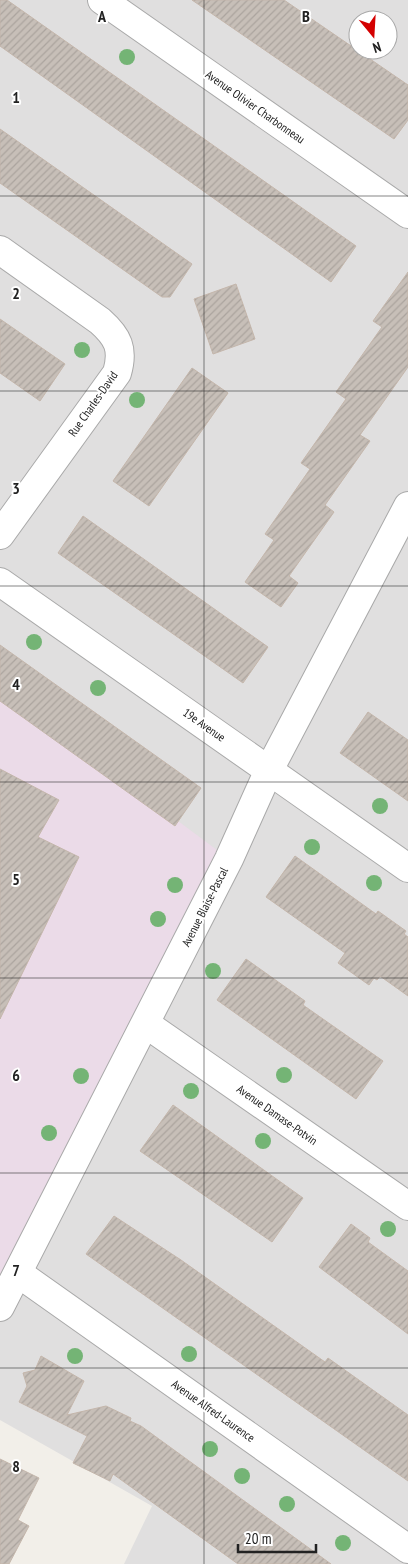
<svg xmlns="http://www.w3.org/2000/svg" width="408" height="1564" viewBox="0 0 408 1564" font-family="'PT Sans Narrow',sans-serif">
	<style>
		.residential { fill: #e0dfdf; fill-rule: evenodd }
		.industrial { fill: #ebdbe8 }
		.building { fill: url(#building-hatch); stroke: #c4b6ab }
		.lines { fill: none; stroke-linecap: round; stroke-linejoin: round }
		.minor-casing { stroke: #a9a9a9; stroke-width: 30 }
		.minor { stroke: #fff; stroke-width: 28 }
		.tree { fill: #74b475 }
		.grid { fill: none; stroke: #222; stroke-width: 1; stroke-opacity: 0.55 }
		.labels { text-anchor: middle; stroke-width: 4; stroke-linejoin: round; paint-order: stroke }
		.street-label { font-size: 12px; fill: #222; stroke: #fff }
		.grid-label { font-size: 16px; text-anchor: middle; font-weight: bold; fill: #222; stroke: #fff; stroke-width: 4; stroke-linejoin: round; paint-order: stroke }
	</style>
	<defs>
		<pattern id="building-hatch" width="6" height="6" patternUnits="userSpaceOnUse" patternTransform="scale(1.25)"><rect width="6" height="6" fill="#c7bfb8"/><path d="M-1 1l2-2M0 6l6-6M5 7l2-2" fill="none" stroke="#aba49e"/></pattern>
	</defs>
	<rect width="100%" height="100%" fill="#f2efe9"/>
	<!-- residential -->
	<path class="residential" d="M0,0H408V1564H124L152,1506L0,1420ZM358,20H388V50H358Z"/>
	<!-- industrial -->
	<polygon class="industrial" points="0,688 229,859 0,1307"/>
	<!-- building -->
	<g class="building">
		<polygon points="0,0 7,0 356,246 331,282 0,46"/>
		<polygon points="192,0 284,0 408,85 408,120 394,139"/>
		<polygon points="0,129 192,264 170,297 162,297 0,183"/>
		<polygon points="408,272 408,367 360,435 370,441 325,505 334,512 289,576 298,583 281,607 245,582 274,540 265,534 310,469 301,463 346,399 336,392 382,327 373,321"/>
		<polygon points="236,284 255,339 213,354 194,299"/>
		<polygon points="0,319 65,364 40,401 0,373"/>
		<polygon points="192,368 228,393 149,506 113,481"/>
		<polygon points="83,516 268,647 243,683 58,553"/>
		<polygon points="0,645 201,788 175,826 0,701"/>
		<polygon points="368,712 408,740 408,801 340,753"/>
		<polygon points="0,769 59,800 38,837 79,857 0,1019"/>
		<polygon points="295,856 376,914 378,911 406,931 404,934 408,937 408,996 380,976 377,980 374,978 369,985 338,963 345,953 266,897"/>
		<polygon points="246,959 305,1001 303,1005 383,1061 356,1099 217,1000"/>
		<polygon points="173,1105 303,1198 272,1242 140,1151"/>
		<polygon points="114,1216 181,1260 325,1362 328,1358 408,1415 408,1481 86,1254"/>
		<polygon points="351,1224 370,1238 368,1242 408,1271 408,1334 319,1267"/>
		<polygon points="41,1356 84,1381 67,1415 106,1406 131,1418 130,1421 141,1426 331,1564 238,1564 113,1474 110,1481 73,1463 87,1436 19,1402 27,1386 23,1373 35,1370"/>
		<polygon points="0,1459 39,1478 18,1520 29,1526 9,1564 0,1564"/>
	</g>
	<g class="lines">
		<defs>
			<g id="minor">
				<polyline points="102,0 408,214"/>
				<path d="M0,250L100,321C118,337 124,349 117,373L0,535"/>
				<polyline points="0,582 408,868"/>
				<polyline points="146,1024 408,1206"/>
				<polyline points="18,1273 408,1549"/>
				<polyline points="0,1307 229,859 269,770 408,506"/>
			</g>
		</defs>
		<!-- minor casing -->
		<use href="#minor" class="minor-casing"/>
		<!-- minor -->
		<use href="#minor" class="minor"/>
	</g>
	<!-- trees -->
	<g class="tree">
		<circle cx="127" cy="57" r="8"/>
		<circle cx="82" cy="350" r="8"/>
		<circle cx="137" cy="400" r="8"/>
		<circle cx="34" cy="642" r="8"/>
		<circle cx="98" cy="688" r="8"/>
		<circle cx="380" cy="806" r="8"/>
		<circle cx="312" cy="847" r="8"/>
		<circle cx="374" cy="883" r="8"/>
		<circle cx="175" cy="885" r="8"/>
		<circle cx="158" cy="919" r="8"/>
		<circle cx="213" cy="971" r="8"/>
		<circle cx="284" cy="1075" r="8"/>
		<circle cx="81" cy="1076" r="8"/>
		<circle cx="191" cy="1091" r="8"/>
		<circle cx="49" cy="1133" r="8"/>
		<circle cx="263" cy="1141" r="8"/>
		<circle cx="388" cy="1229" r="8"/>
		<circle cx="189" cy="1354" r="8"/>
		<circle cx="75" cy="1356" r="8"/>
		<circle cx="210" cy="1449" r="8"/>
		<circle cx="242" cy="1476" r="8"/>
		<circle cx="287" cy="1504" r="8"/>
		<circle cx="343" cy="1543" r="8"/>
	</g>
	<!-- grid -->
	<path class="grid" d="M204,0V1564M0,196H408M0,391H408M0,586H408M0,782H408M0,978H408M0,1173H408M0,1368H408"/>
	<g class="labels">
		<!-- street labels -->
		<g class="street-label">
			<text transform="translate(255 107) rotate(35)" y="4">Avenue Olivier Charbonneau</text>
			<text transform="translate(93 404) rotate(-55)" y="4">Rue Charles-David</text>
			<text transform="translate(204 725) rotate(35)" y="4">19e Avenue</text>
			<text transform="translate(205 907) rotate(-63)" y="4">Avenue Blaise-Pascal</text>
			<text transform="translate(277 1115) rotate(35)" y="4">Avenue Damase-Potvin</text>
			<text transform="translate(213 1411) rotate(35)" y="4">Avenue Alfred-Laurence</text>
		</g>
	</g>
	<g class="grid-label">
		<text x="102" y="22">A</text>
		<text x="306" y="22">B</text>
		<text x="16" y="103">1</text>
		<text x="16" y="299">2</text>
		<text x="16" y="494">3</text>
		<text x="16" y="690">4</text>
		<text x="16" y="885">5</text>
		<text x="16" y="1081">6</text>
		<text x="16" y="1276">7</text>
		<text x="16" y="1472">8</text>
	</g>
	<!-- north arrow -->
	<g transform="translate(373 35) rotate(162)"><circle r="24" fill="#ffffff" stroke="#a7a7a7"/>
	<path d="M0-4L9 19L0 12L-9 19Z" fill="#d40000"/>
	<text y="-8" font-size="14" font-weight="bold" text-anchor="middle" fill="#222222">N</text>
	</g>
	<!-- scale -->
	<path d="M238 1544v8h78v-8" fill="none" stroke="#222222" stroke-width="2.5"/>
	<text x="245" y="1544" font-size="15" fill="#222222" stroke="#ffffff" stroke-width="4" paint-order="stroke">20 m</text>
</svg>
